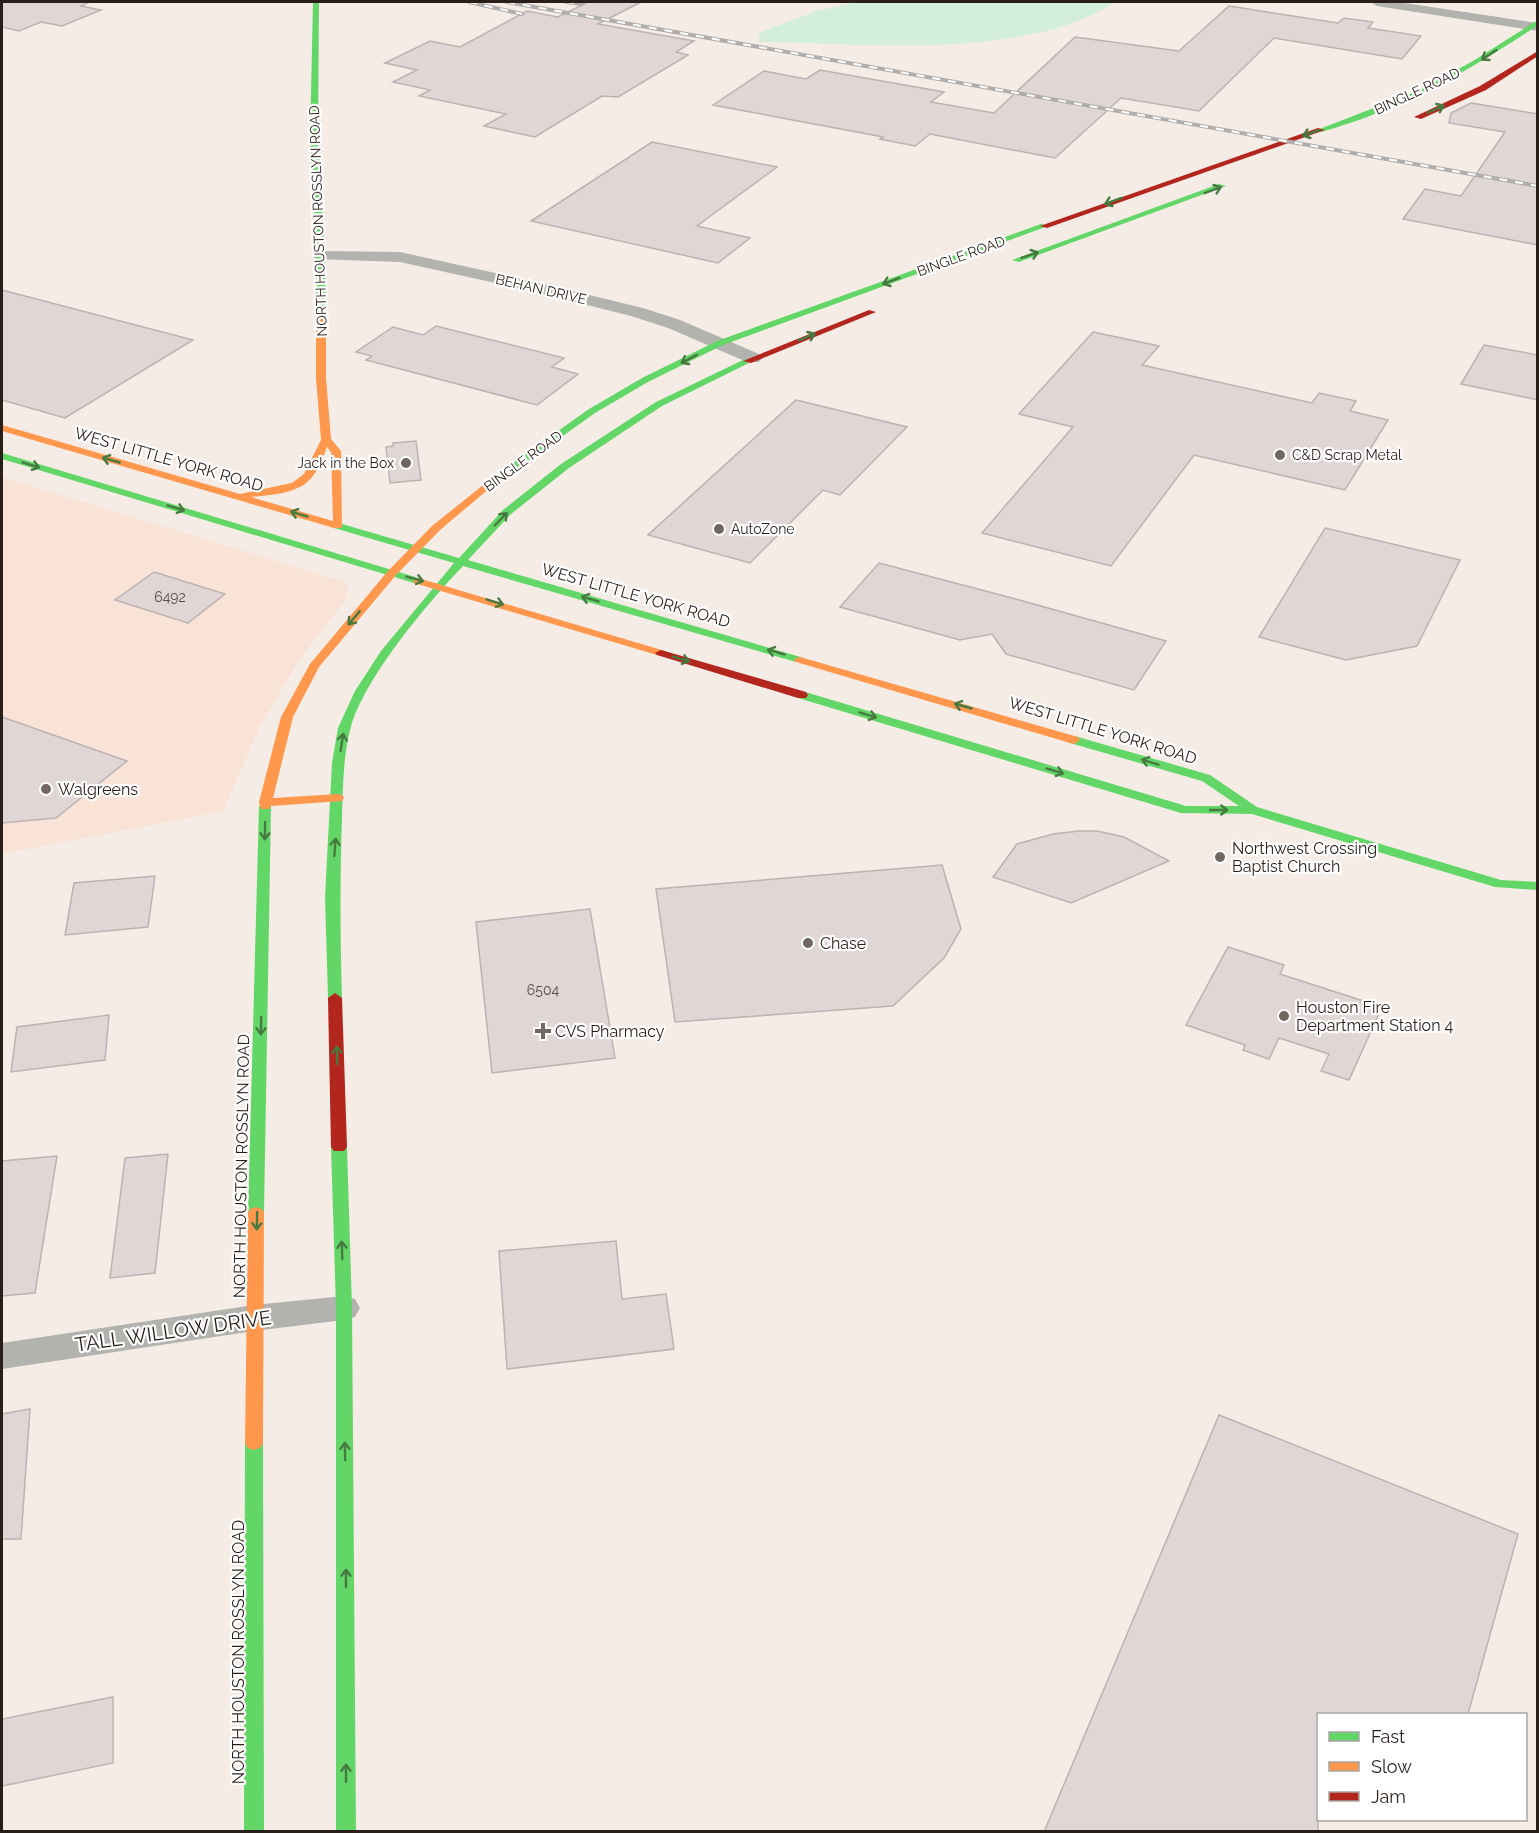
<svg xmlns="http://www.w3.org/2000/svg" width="1539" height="1833" viewBox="0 0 1539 1833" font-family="Raleway,sans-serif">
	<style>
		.built { fill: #f8e3d6 }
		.green { fill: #d3eeda }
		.building { fill: #e1d6d6; stroke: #bcb2b1; stroke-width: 1.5 }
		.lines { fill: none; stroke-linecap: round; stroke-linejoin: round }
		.street { fill: #b2b3af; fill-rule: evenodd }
		.fast { fill: #63d668; fill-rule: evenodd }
		.slow { fill: #ff974d; fill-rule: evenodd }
		.jam { fill: #b3261e; fill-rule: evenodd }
		.rail-casing { stroke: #b0adaa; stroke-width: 4 }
		.rail { stroke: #fff; stroke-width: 2; stroke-dasharray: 8; stroke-linecap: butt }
		.oneway { stroke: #467a40 }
		.poi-dot { fill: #716660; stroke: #fff; stroke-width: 2 }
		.labels { text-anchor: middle; stroke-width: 4.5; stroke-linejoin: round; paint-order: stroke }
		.far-street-label { font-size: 14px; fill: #291e18; stroke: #fff }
		.far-poi-label { font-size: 14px; fill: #291e18; stroke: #fff; text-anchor: start }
		.number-label { font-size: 14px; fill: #574c48 }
		.street-label { font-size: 16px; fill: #291e18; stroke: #fff }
		.poi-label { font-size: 16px; fill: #291e18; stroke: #fff; text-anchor: start }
		.near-street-label { font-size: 20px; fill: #291e18; stroke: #fff }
	</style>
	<rect width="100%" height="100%" fill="#f6ece6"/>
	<!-- built -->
	<polygon class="built" points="2,477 348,583 346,600 299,660 260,727 223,811 2,854"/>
	<!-- green -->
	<path class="green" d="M857,2H1115C1027,61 862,43 758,42L760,32L817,11Z"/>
	<!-- building -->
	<g class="building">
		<polygon points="2,2 89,2 81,6 101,10 62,26 41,22 19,31 2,27"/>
		<polygon points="588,2 641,2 598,24 694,41 676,52 688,55 618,97 602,96 535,137 484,126 506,114 419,96 430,90 393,82 417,70 385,63 430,41 460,47 527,11 558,17"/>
		<polygon points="1229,6 1338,23 1344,18 1373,22 1368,28 1421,36 1402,59 1274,38 1199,111 1121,98 1055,158 930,134 915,146 880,139 883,137 713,105 764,71 806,79 820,70 944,92 931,102 994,113 1075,37 1179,51"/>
		<polygon points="1471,103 1538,114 1538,245 1403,219 1425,189 1461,196 1505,132 1449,123 1451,113"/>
		<polygon points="652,142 777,167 697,226 750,238 718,263 531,221"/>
		<polygon points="2,290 193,340 65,418 2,400"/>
		<polygon points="436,326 564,358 552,367 578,374 537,405 366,360 372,356 356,352 393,327 423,335"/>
		<polygon points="1093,332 1159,346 1142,365 1312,403 1319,393 1356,401 1350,411 1388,420 1345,490 1194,455 1111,566 982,533 1073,427 1019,414"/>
		<polygon points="1484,345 1538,355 1538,400 1461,384"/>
		<polygon points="796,400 907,427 840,495 823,490 750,563 648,535"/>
		<polygon points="416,441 421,480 390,483 386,447 393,446 393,443"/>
		<polygon points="1325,528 1460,560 1417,646 1346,660 1259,637"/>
		<polygon points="879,563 1012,598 1166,641 1134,690 1006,654 992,634 960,640 840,607"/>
		<polygon points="154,572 225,594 188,623 115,600"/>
		<polygon points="2,717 127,761 56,818 2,823"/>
		<polygon points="1079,831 1097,831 1124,837 1169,861 1071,903 993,877 1017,844 1053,834"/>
		<polygon points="942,865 961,929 944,958 893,1006 675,1022 656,889"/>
		<polygon points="155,876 148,927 65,935 74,883"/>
		<polygon points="590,909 615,1058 492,1073 476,922"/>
		<polygon points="1228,947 1284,965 1280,974 1382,1007 1349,1080 1321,1071 1329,1054 1279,1038 1269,1059 1243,1050 1245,1045 1186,1025"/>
		<polygon points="109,1015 105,1060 11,1072 17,1027"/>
		<polygon points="168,1154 155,1273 110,1278 125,1158"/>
		<polygon points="57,1156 35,1293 2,1296 2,1161"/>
		<polygon points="616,1241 622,1299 666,1294 674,1349 507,1369 499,1251"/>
		<polygon points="30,1409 21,1539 2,1539 2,1414"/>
		<polygon points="1219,1415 1518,1534 1468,1714 1318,1714 1318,1832 1044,1832"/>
		<polygon points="113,1697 113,1763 2,1786 2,1719"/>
	</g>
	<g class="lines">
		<!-- street -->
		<g class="street">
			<polygon points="1371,2 1398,2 1538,23 1538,31 1377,6"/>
			<polygon points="321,251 400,252 531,281 643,308 680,320 759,354 762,358 759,362 747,362 668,328 631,316 531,291 400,262 315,259 313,256 315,253"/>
			<polygon points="344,1296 355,1299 360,1308 355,1317 344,1320 254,1331 2,1369 2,1343 254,1305"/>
		</g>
		<!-- fast -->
		<g class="fast">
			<polygon points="313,2 319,2 318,140 325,256 326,318 321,321 316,318 317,256 310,140"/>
			<path d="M1538,20V25C1469,71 1400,110 1321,132L1317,130L1420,90L1473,61Z"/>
			<polygon points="1219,184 1226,186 1019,262 1012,260"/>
			<polygon points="1041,224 1048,226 723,345 648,382 595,413 491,487 487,488 482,485 589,409 642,378 717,341"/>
			<path d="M745,359L753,361L662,406L569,468L511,514L468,560L804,658L806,660L804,662H796L463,566C427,604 363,679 350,730C343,758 343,787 342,816C340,877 340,937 342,998L335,1003L330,1001L328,998L325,897L332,763L338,728L355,691L381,651L454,563L334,528L333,526L338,523L342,524L459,558L503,510L561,464L656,402Z"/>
			<polygon points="2,453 422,579 423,581 418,584 414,583 2,459"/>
			<polygon points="802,691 1186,806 1239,806 1202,781 1070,743 1068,740 1074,736 1078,737 1210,775 1257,807 1501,880 1538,882 1538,890 1495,887 1252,814 1181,813 798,698 796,695 798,692"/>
			<polygon points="265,802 271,806 264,1213 262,1217 256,1219 250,1217 248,1213 259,806"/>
			<polygon points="339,1141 344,1143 347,1147 352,1308 356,1832 336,1832 336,1308 331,1147 334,1143"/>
			<polygon points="254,1436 260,1438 263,1443 264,1832 244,1832 245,1443 248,1438"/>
		</g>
		<!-- slow -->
		<g class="slow">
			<path d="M321,315L326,318V378L331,439L341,451L342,528H334L2,431V425L240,494L292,483L304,474L321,440L316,378V318ZM327,447L331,452L333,521L251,497C271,495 299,494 312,477C319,469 323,457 327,447Z"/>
			<polygon points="487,482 491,483 491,487 440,530 396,575 319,667 293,717 273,798 338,794 342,795 344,798 342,801 271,806 269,809 261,809 259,802 281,717 310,664 388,571 432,526"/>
			<polygon points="418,578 665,651 667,653 661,656 657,655 414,583 413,581"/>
			<polygon points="800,657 1078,737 1080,740 1074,744 1070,743 796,662 794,660 796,658"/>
			<polygon points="256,1207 262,1209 264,1213 263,1443 260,1448 254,1450 248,1448 245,1443 248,1213 250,1209"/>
		</g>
		<!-- jam -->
		<g class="jam">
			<polygon points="1538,51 1538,56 1486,90 1421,119 1414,117 1480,86"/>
			<polygon points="1318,128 1325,130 1047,228 1040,226"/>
			<polygon points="869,310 876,312 751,363 743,361"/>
			<polygon points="661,650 806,692 808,695 806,698 798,698 657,655 655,653"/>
			<polygon points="335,993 342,998 347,1147 344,1151 334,1151 331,1147 328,998"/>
		</g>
		<defs>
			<g id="rail">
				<polyline points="469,2 522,14"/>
				<polyline points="507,2 1538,186"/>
				<polyline points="566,2 582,4"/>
			</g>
		</defs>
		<!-- rail casing -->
		<use href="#rail" class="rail-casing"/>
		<!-- rail -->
		<use href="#rail" class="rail"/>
	</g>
	<!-- one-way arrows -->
	<defs><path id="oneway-shaft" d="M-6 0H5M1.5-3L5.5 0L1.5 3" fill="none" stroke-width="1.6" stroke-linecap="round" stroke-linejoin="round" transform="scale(1.5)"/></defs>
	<g class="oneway">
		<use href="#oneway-shaft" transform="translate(1489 55) rotate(147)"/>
		<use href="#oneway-shaft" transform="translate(1436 109) rotate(-23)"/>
		<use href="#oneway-shaft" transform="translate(1311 133) rotate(161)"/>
		<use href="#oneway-shaft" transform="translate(1213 190) rotate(-20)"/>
		<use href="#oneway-shaft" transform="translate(1113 201) rotate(160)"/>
		<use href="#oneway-shaft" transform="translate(1030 255) rotate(-19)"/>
		<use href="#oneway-shaft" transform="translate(891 281) rotate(160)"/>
		<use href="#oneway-shaft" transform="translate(807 337) rotate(-22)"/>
		<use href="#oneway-shaft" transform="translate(689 359) rotate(153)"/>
		<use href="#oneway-shaft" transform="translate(111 460) rotate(-164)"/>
		<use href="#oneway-shaft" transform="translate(31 465) rotate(17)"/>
		<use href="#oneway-shaft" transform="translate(176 508) rotate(17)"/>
		<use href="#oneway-shaft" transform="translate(299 514) rotate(-163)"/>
		<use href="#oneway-shaft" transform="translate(501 519) rotate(-46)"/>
		<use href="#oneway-shaft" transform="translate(415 579) rotate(15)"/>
		<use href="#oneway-shaft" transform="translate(590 599) rotate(-164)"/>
		<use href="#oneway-shaft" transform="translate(495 602) rotate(17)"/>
		<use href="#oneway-shaft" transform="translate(354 618) rotate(130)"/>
		<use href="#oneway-shaft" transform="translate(776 652) rotate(-164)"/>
		<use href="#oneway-shaft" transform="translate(681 659) rotate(17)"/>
		<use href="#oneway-shaft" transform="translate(963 706) rotate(-164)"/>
		<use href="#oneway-shaft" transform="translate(868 715) rotate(17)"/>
		<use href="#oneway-shaft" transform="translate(342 742) rotate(-81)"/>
		<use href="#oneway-shaft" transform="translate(1150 762) rotate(-163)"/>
		<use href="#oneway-shaft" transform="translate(1055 771) rotate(17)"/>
		<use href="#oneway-shaft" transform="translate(1219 810)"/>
		<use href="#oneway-shaft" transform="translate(265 831) rotate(91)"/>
		<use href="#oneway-shaft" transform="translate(335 847) rotate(-86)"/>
		<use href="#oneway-shaft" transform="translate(261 1026) rotate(91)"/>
		<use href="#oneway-shaft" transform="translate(337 1055) rotate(-92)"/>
		<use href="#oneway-shaft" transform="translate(257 1221) rotate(91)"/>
		<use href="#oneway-shaft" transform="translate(342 1250) rotate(-92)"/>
		<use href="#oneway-shaft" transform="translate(345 1451) rotate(-91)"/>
		<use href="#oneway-shaft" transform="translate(346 1578) rotate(-90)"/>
		<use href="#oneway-shaft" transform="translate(346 1773) rotate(-90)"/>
	</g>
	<!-- markers -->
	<g class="poi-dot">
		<circle cx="1280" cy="455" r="6"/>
		<circle cx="406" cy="463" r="6"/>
		<circle cx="719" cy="529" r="6"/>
		<circle cx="46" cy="789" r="6"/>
		<circle cx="1220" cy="857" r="6"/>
		<circle cx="808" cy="943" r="6"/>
		<circle cx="1284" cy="1016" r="6"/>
		<path d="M540 1022h6v6h6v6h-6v6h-6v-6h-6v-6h6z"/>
	</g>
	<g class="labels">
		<!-- far-street labels -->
		<g class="far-street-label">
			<text transform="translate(1417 91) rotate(-25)" y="5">BINGLE ROAD</text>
			<text transform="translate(318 221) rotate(-92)" y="5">NORTH HOUSTON ROSSLYN ROAD</text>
			<text transform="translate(961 256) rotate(-20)" y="5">BINGLE ROAD</text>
			<text transform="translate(541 289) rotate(13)" y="5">BEHAN DRIVE</text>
			<text transform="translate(523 461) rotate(-36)" y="5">BINGLE ROAD</text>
		</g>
		<!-- far-poi labels -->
		<g class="far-poi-label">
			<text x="1292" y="460">C&amp;D Scrap Metal</text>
			<text x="394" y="468" text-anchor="end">Jack in the Box</text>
			<text x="731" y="534">AutoZone</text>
		</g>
		<!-- number labels -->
		<g class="number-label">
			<text x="170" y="602">6492</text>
			<text x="543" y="995">6504</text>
		</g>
		<!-- street labels -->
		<g class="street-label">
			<text transform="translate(169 459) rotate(16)" y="6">WEST LITTLE YORK ROAD</text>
			<text transform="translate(636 595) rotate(16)" y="6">WEST LITTLE YORK ROAD</text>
			<text transform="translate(1103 730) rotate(17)" y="6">WEST LITTLE YORK ROAD</text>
			<text transform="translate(241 1166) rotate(-89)" y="6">NORTH HOUSTON ROSSLYN ROAD</text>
			<text transform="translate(238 1652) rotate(-90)" y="6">NORTH HOUSTON ROSSLYN ROAD</text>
		</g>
		<!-- poi labels -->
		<g class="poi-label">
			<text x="58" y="795">Walgreens</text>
			<text x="1232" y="854">Northwest Crossing<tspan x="1232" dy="18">Baptist Church</tspan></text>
			<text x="820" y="949">Chase</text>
			<text x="1296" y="1013">Houston Fire<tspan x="1296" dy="18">Department Station 4</tspan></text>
			<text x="555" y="1037">CVS Pharmacy</text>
		</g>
		<!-- near-street labels -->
		<g class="near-street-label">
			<text transform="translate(173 1331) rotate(-8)" y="7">TALL WILLOW DRIVE</text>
		</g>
	</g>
	<!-- border -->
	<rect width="1539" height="1833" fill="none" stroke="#291e18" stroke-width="6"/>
	<!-- legend -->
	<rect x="1317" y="1713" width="210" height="108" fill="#ffffff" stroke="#a9a5a3" stroke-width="1.5"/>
	<rect x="1329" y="1732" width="30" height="9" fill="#63d668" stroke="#a9a5a3" stroke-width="1.5"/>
	<text x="1371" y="1743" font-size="18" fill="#291e18">Fast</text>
	<rect x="1329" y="1762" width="30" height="9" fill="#ff974d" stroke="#a9a5a3" stroke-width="1.5"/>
	<text x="1371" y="1773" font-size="18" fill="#291e18">Slow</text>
	<rect x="1329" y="1792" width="30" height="9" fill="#b3261e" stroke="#a9a5a3" stroke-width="1.5"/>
	<text x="1371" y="1803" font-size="18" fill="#291e18">Jam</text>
</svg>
